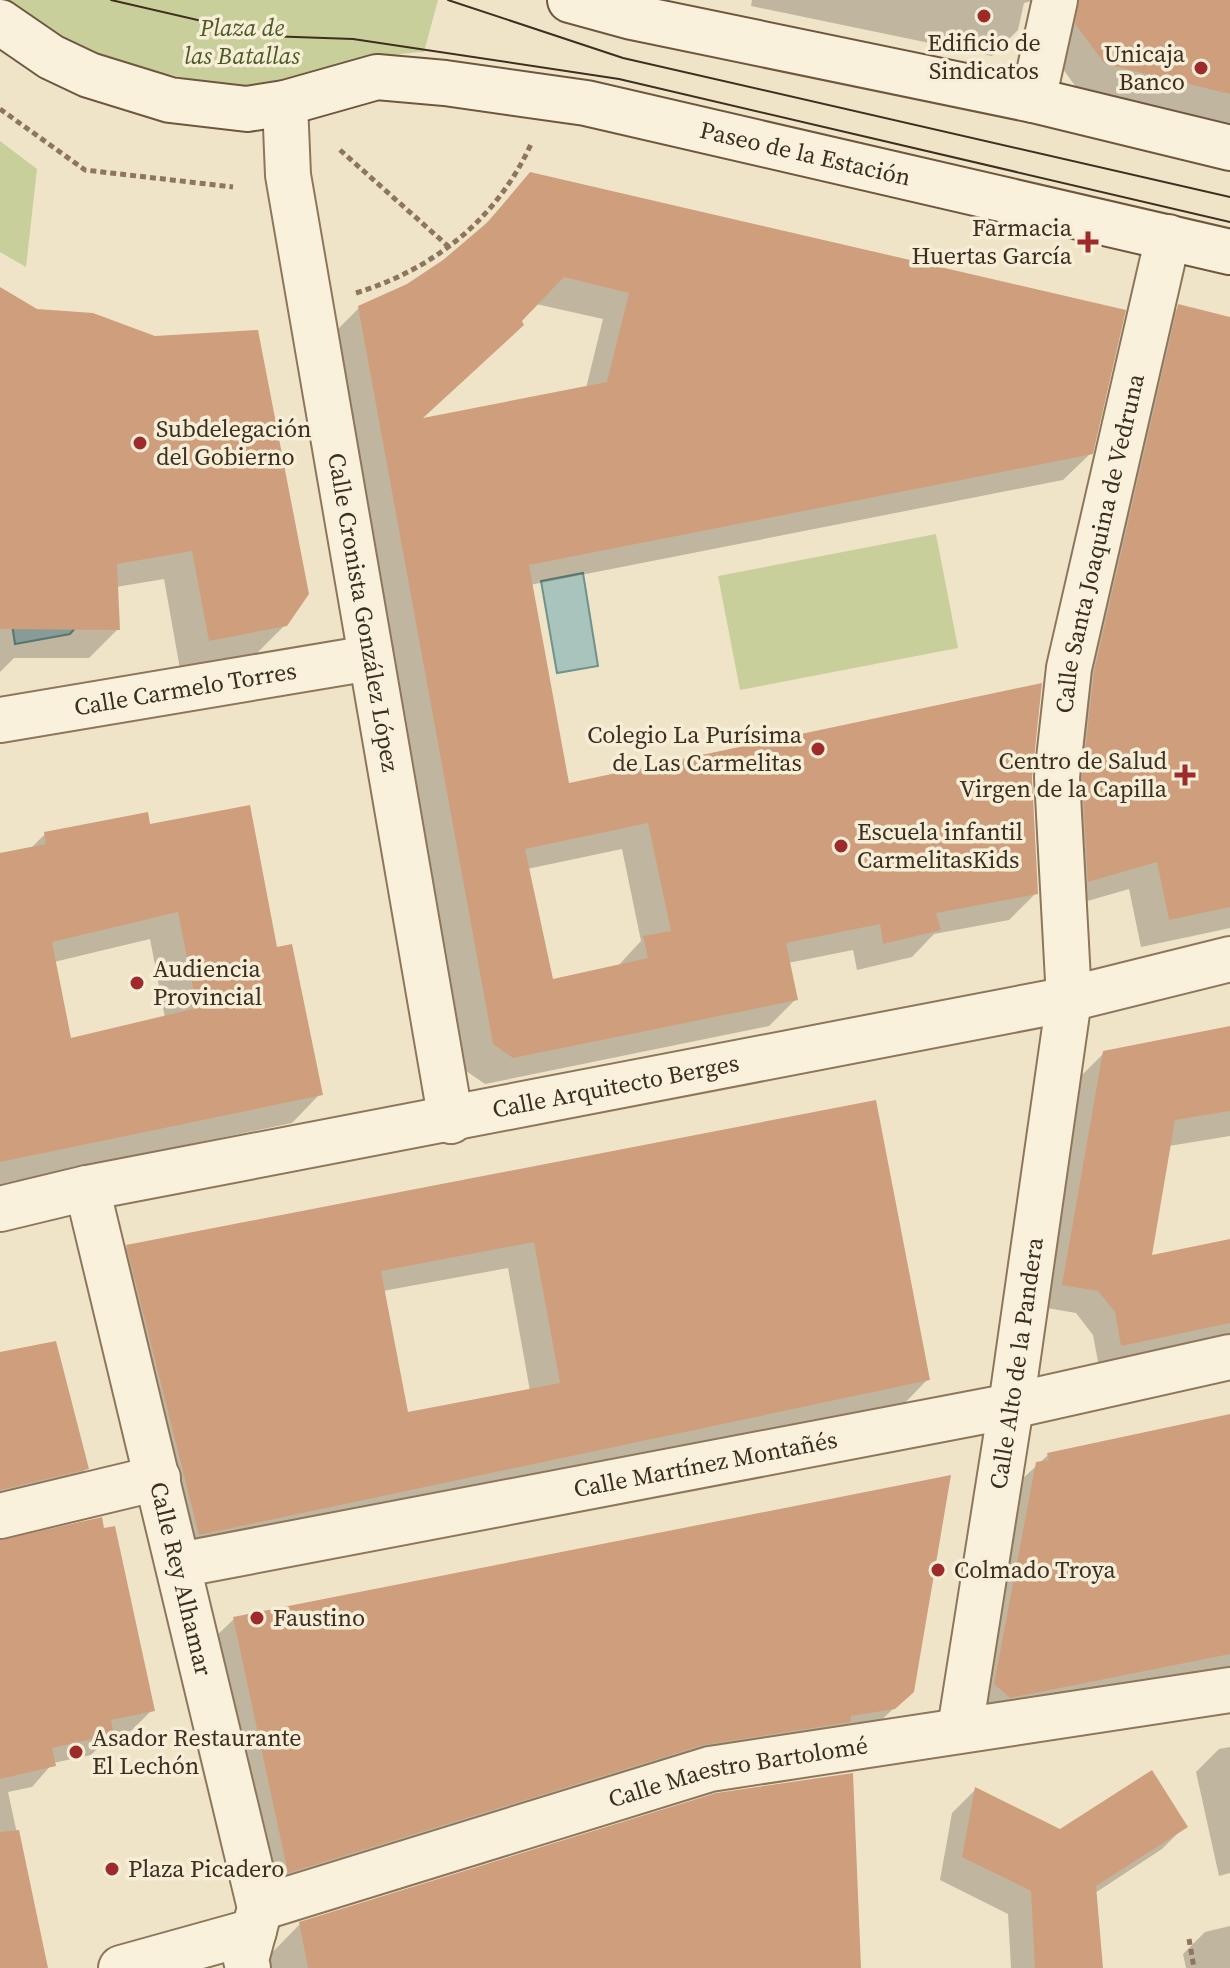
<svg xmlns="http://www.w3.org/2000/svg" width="1230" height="1968" viewBox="0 0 1230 1968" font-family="'Source Serif 4',serif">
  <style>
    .green { fill: #c9cf9b }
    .water { fill: #a9c4bc; stroke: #6f938a; stroke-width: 2 }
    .shadow { fill: #0003; fill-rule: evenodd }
    .building { fill: #cf9f7d; fill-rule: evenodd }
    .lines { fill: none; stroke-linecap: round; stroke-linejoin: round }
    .pedestrian-casing { stroke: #8d765c; stroke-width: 48 }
    .minor-casing { stroke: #8d765c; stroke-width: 48 }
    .secondary-casing { stroke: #6f573f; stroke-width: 48 }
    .path { stroke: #8d765c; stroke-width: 5; stroke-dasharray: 6 4; stroke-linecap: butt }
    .pedestrian { stroke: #faf1dc; stroke-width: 44 }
    .minor { stroke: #faf1dc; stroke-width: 44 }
    .secondary { stroke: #faf1dc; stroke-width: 44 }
    .tram { stroke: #3d2e20; stroke-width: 2 }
    .poi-dot { fill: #9e2a2b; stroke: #f7eed8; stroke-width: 3 }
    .labels { text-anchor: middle; stroke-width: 7; stroke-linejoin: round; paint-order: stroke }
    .park-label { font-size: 24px; font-style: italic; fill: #4d5a26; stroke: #f7eed8 }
    .poi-label { font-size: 24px; fill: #3d2e20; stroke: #f7eed8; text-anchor: start }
    .street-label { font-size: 24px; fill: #3d2e20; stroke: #f7eed8 }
  </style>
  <rect width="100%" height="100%" fill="#f0e4c8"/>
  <!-- green -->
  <g class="green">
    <path d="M10,0H438L424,52C373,54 329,74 280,83C221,93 125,67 71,41C48,31 29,16 10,0Z"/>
    <path d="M0,141L37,169L26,267L0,252Z"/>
    <path d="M936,534L958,648L740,690L718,576Z"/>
  </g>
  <!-- water -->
  <g class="water">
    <path d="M583,573L598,666L557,673L541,581Z"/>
    <path d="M10,611L81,621L70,634L15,644Z"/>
  </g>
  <!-- shadow -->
  <g class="shadow">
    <path d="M752,0H1230V125L1078,90L1050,51L1032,1L1024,3L1018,30L992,56L751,6Z"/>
    <path d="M530,174L1091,453L1063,480L530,585L567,785L1030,778L1036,893L1009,920L934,934L912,957L857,970L853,950L788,963L796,999L769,1026L485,1084L466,1071L332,335L359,308L408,286L445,262L474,237ZM536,304L603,319L586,388L420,420L522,325L520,320ZM622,849L641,941L617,967L552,981L527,869Z"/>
    <path d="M0,289L285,625L256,654L180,669L164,579L116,587L118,629L89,658H14L0,672Z"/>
    <path d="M1179,307L1230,319V928L1141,947L1129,889L1060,909L1066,702L1150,335Z"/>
    <path d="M149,827L276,950L320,1094L292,1123L0,1184V855L30,849L45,834ZM150,939L165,1018L69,1041L54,962Z"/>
    <path d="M1230,1028V1136L1169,1146L1149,1258L1230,1241V1340L1099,1367L1093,1335L1076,1313L1041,1307L1082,1075L1104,1053Z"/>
    <path d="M875,1103L928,1379L902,1406L173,1560L101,1273L127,1247ZM508,1268L530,1391L407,1414L383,1291Z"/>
    <path d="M0,1354L87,1468L65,1490L0,1505Z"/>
    <path d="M1230,1416V1667L992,1715L978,1702L1019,1482L1048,1455Z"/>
    <path d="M0,1542L152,1710L131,1731L110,1736L91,1755L53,1763L32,1787L8,1792L46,1968H0Z"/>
    <path d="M234,1619L912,1691L873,1728L269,1892L214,1638Z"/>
    <path d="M1230,1747V1873L1219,1876L1196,1772L1219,1749Z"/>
    <path d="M975,1790L1060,1832L1185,1826L1162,1849L1095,1893L1101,1968H1011L1008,1914L940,1880L952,1813Z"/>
    <path d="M300,1924L859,1968H257Z"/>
    <path d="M1230,1926V1968H1186L1183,1954L1205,1932Z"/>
  </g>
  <!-- building -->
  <g class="building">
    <path d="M1079,0H1230V94L1105,64L1075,24Z"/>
    <path d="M530,172L1126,310L1093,454L529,565L569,783L1042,683L1032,778L1038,894L936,913L941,930L883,944L880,924L786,943L798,1000L513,1058L493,1044L358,306L407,284L443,260L489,221ZM564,277L629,293L607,382L423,418L524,325L522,321ZM648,823L671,931L643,936L648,958L553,979L525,849Z"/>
    <path d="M0,287L37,309L93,313L155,336L258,330L309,594L287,626L209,641L192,551L117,564L120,630L0,629Z"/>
    <path d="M1178,304L1230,317V907L1169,920L1157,862L1088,882L1082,778L1094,672Z"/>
    <path d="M250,805L277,947L292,944L323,1095L0,1162V853L46,844L44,832L148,812L150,824ZM178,912L197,1008L71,1038L52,942Z"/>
    <path d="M1230,1026V1111L1175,1120L1152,1255L1230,1239V1323L1121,1346L1115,1312L1098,1291L1062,1285L1103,1051Z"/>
    <path d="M876,1100L930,1380L199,1535L126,1245ZM534,1242L560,1383L408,1412L381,1271Z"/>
    <path d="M56,1341L89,1469L0,1490V1352Z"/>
    <path d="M1230,1414V1654L1010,1698L994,1684L1036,1462L1049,1460L1047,1453Z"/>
    <path d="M951,1475L914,1692L895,1709L851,1716V1722L703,1745L288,1873L233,1617Z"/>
    <path d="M102,1517L104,1528L115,1526L155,1711L111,1720L114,1734L52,1748L56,1766L0,1779V1540Z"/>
    <path d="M1152,1770L1188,1827L1096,1886L1103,1968H1035L1031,1891L962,1857L975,1787L1060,1829Z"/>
    <path d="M853,1773L861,1968H308L299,1922L716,1793Z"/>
    <path d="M19,1830L48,1968H0V1832Z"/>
  </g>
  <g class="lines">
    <!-- pedestrian casing -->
    <g class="pedestrian-casing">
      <g id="pedestrian">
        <path id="s1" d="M1069,999L1057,777L1069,668L1168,237"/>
      </g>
    </g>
    <!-- minor casing -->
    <g class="minor-casing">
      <g id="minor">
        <path d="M1033,100L1055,0"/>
        <path id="s2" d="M285,103L288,175L451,1121"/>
        <path id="s3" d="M0,720L370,658"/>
        <path id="s4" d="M87,1188L260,1908L246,1960L248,1968"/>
        <path id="s5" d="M0,1209L87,1188L1069,999L1230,959"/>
        <path d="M0,1516L158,1478"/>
        <path id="s6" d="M179,1565L1011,1406L1230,1357"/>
        <path id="s7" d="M960,1729L1011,1406L1069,999"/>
        <path id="s8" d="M260,1908L710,1769L1230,1690"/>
        <path d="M121,1968L254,1931"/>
      </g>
    </g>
    <!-- secondary casing -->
    <g class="secondary-casing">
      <g id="secondary">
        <path d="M570,0L632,17L1033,100L1230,148"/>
        <path id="s9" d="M0,22L51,57L89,75L170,100L247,109L285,103L377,77L445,83L586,103L1230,252"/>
      </g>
    </g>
    <!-- path -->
    <g class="path">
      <path d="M0,109L85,170L233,187"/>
      <path d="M340,150L449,247"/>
      <path d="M356,293C434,269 497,219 531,144"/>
      <path d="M1189,1939L1194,1968"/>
    </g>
    <!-- pedestrian -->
    <use href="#pedestrian" class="pedestrian"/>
    <!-- minor -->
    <use href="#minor" class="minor"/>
    <!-- secondary -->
    <use href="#secondary" class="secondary"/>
    <!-- tram -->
    <g class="tram">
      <path d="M111,0L267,36L353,39L619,79L1230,222"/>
      <path d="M448,0L623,58L1230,197"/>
    </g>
  </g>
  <!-- markers -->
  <g class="poi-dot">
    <circle cx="984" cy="16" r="8"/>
    <circle cx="1201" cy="68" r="8"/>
    <path d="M1084 230h8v8h8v8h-8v8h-8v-8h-8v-8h8z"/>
    <circle cx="140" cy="443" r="8"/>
    <circle cx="818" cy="749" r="8"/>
    <path d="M1181 763h8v8h8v8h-8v8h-8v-8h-8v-8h8z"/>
    <circle cx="841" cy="846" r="8"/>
    <circle cx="137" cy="983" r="8"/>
    <circle cx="938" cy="1570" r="8"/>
    <circle cx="257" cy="1618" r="8"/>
    <circle cx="76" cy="1752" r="8"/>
    <circle cx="112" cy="1869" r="8"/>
  </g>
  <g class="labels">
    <!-- park labels -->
    <g class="park-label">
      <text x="242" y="36">Plaza de<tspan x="242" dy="28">las Batallas</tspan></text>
    </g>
    <!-- poi labels -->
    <g class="poi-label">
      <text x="984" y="51" text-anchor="middle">Edificio de<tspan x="984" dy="28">Sindicatos</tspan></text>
      <text x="1185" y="62" text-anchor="end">Unicaja<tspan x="1185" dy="28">Banco</tspan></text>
      <text x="1072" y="236" text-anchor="end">Farmacia<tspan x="1072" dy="28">Huertas García</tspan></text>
      <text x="156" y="437">Subdelegación<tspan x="156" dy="28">del Gobierno</tspan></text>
      <text x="802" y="743" text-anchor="end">Colegio La Purísima<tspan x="802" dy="28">de Las Carmelitas</tspan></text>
      <text x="1167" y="769" text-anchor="end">Centro de Salud<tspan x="1167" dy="28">Virgen de la Capilla</tspan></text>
      <text x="857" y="840">Escuela infantil<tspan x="857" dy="28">CarmelitasKids</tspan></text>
      <text x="153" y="977">Audiencia<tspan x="153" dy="28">Provincial</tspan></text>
      <text x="954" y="1578">Colmado Troya</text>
      <text x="273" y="1626">Faustino</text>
      <text x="92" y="1746">Asador Restaurante<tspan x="92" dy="28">El Lechón</tspan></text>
      <text x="128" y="1877">Plaza Picadero</text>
    </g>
    <!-- street labels -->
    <g class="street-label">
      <text dy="8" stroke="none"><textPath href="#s9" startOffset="836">Paseo de la Estación</textPath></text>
      <text dy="8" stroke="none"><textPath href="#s1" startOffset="460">Calle Santa Joaquina de Vedruna</textPath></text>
      <text dy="8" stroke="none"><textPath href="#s2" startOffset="516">Calle Cronista González López</textPath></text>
      <text dy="8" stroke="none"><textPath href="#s3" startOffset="188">Calle Carmelo Torres</textPath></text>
      <text dy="8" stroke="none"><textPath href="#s5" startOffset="628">Calle Arquitecto Berges</textPath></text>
      <text dy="8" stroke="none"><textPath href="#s7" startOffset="370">Calle Alto de la Pandera</textPath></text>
      <text dy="8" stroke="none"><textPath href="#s6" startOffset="536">Calle Martínez Montañés</textPath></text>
      <text dy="8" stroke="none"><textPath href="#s4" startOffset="402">Calle Rey Alhamar</textPath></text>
      <text dy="8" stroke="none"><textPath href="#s8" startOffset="498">Calle Maestro Bartolomé</textPath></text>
    </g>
  </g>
</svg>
